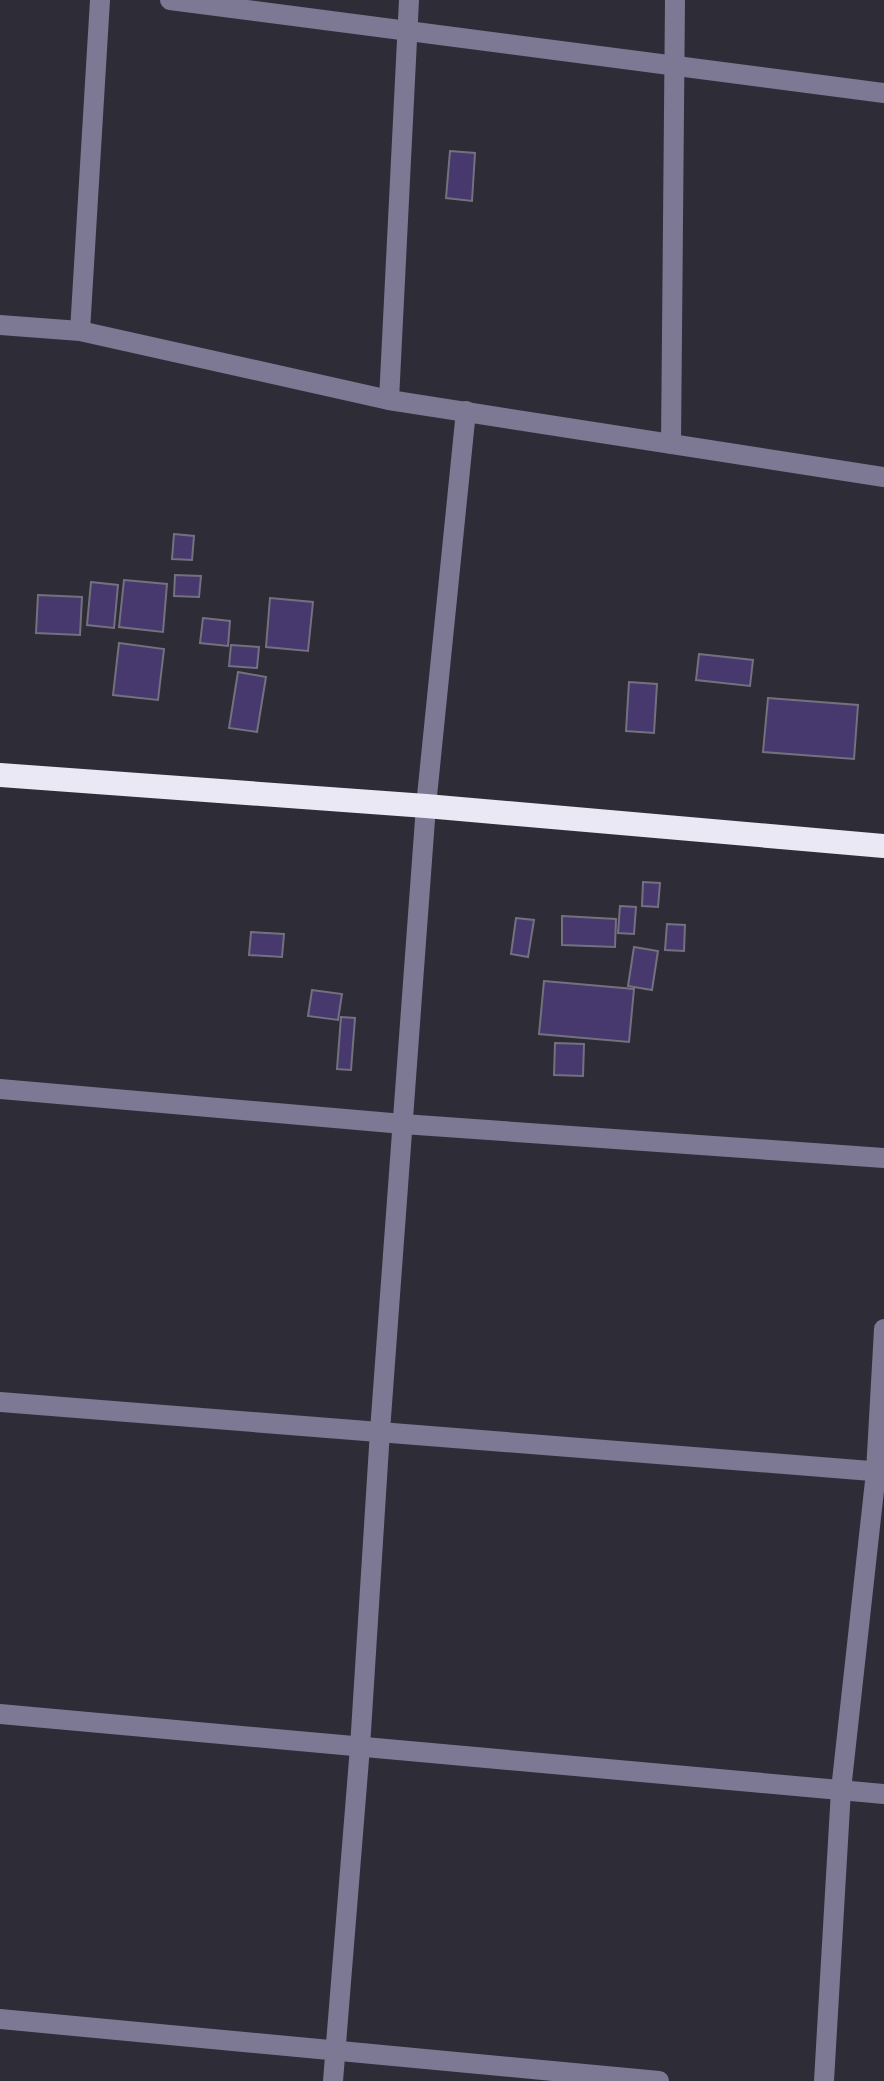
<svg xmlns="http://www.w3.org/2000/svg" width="884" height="2081" viewBox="0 0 884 2081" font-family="Figtree,sans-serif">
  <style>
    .building { fill: #47386e; stroke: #74717e; stroke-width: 2 }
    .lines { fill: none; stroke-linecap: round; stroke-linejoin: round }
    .minor { stroke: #7d7893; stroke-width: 20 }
    .highway { stroke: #eae8f5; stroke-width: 24 }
  </style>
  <rect width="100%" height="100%" fill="#2e2c37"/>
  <!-- building -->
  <g class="building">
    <path d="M450,151L475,153L472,201L446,198Z"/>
    <path d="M174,534L194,536L192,560L172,559Z"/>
    <path d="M175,575L201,576L199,597L174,596Z"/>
    <path d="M124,580L167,584L163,632L119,627Z"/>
    <path d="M91,582L118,585L114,628L87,625Z"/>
    <path d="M38,595L82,597L80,635L36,633Z"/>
    <path d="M270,598L313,602L308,651L266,647Z"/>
    <path d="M203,618L230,621L228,646L200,643Z"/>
    <path d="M119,643L164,649L158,700L113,695Z"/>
    <path d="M231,645L259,647L257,668L229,666Z"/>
    <path d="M699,654L753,660L750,686L696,680Z"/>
    <path d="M238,672L266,677L257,732L229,728Z"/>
    <path d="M629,682L657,684L654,733L626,731Z"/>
    <path d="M768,698L858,705L854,759L763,752Z"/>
    <path d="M643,882L660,883L658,907L642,906Z"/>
    <path d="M620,906L636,907L634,934L618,933Z"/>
    <path d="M562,916L616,919L615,947L562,945Z"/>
    <path d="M516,918L534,920L528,957L511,954Z"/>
    <path d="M667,924L685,925L684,951L665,950Z"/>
    <path d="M251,932L284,934L282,957L249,955Z"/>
    <path d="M634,947L658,951L652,990L628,986Z"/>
    <path d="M544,981L634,989L629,1042L539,1034Z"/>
    <path d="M312,990L342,994L338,1020L308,1016Z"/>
    <path d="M341,1017L355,1018L351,1070L337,1069Z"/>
    <path d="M555,1043L584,1044L583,1076L554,1075Z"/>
  </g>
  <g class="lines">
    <!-- minor -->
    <g class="minor">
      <path d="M170,0L884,93"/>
      <path d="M0,325L80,331L389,400L884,477"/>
      <path d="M80,331L100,0"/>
      <path d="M389,400L409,0"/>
      <path d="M671,444L675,0"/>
      <path d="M0,1089L403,1124L884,1158"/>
      <path d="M0,1402L884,1472"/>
      <path d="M0,1714L884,1794"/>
      <path d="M0,2019L659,2081"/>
      <path d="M333,2081L360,1747L380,1431L426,806L466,411"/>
      <path d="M824,2081L841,1790L876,1472L884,1329"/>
    </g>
    <!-- highway -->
    <path class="highway" d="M0,775L426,806L884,846"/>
  </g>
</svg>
